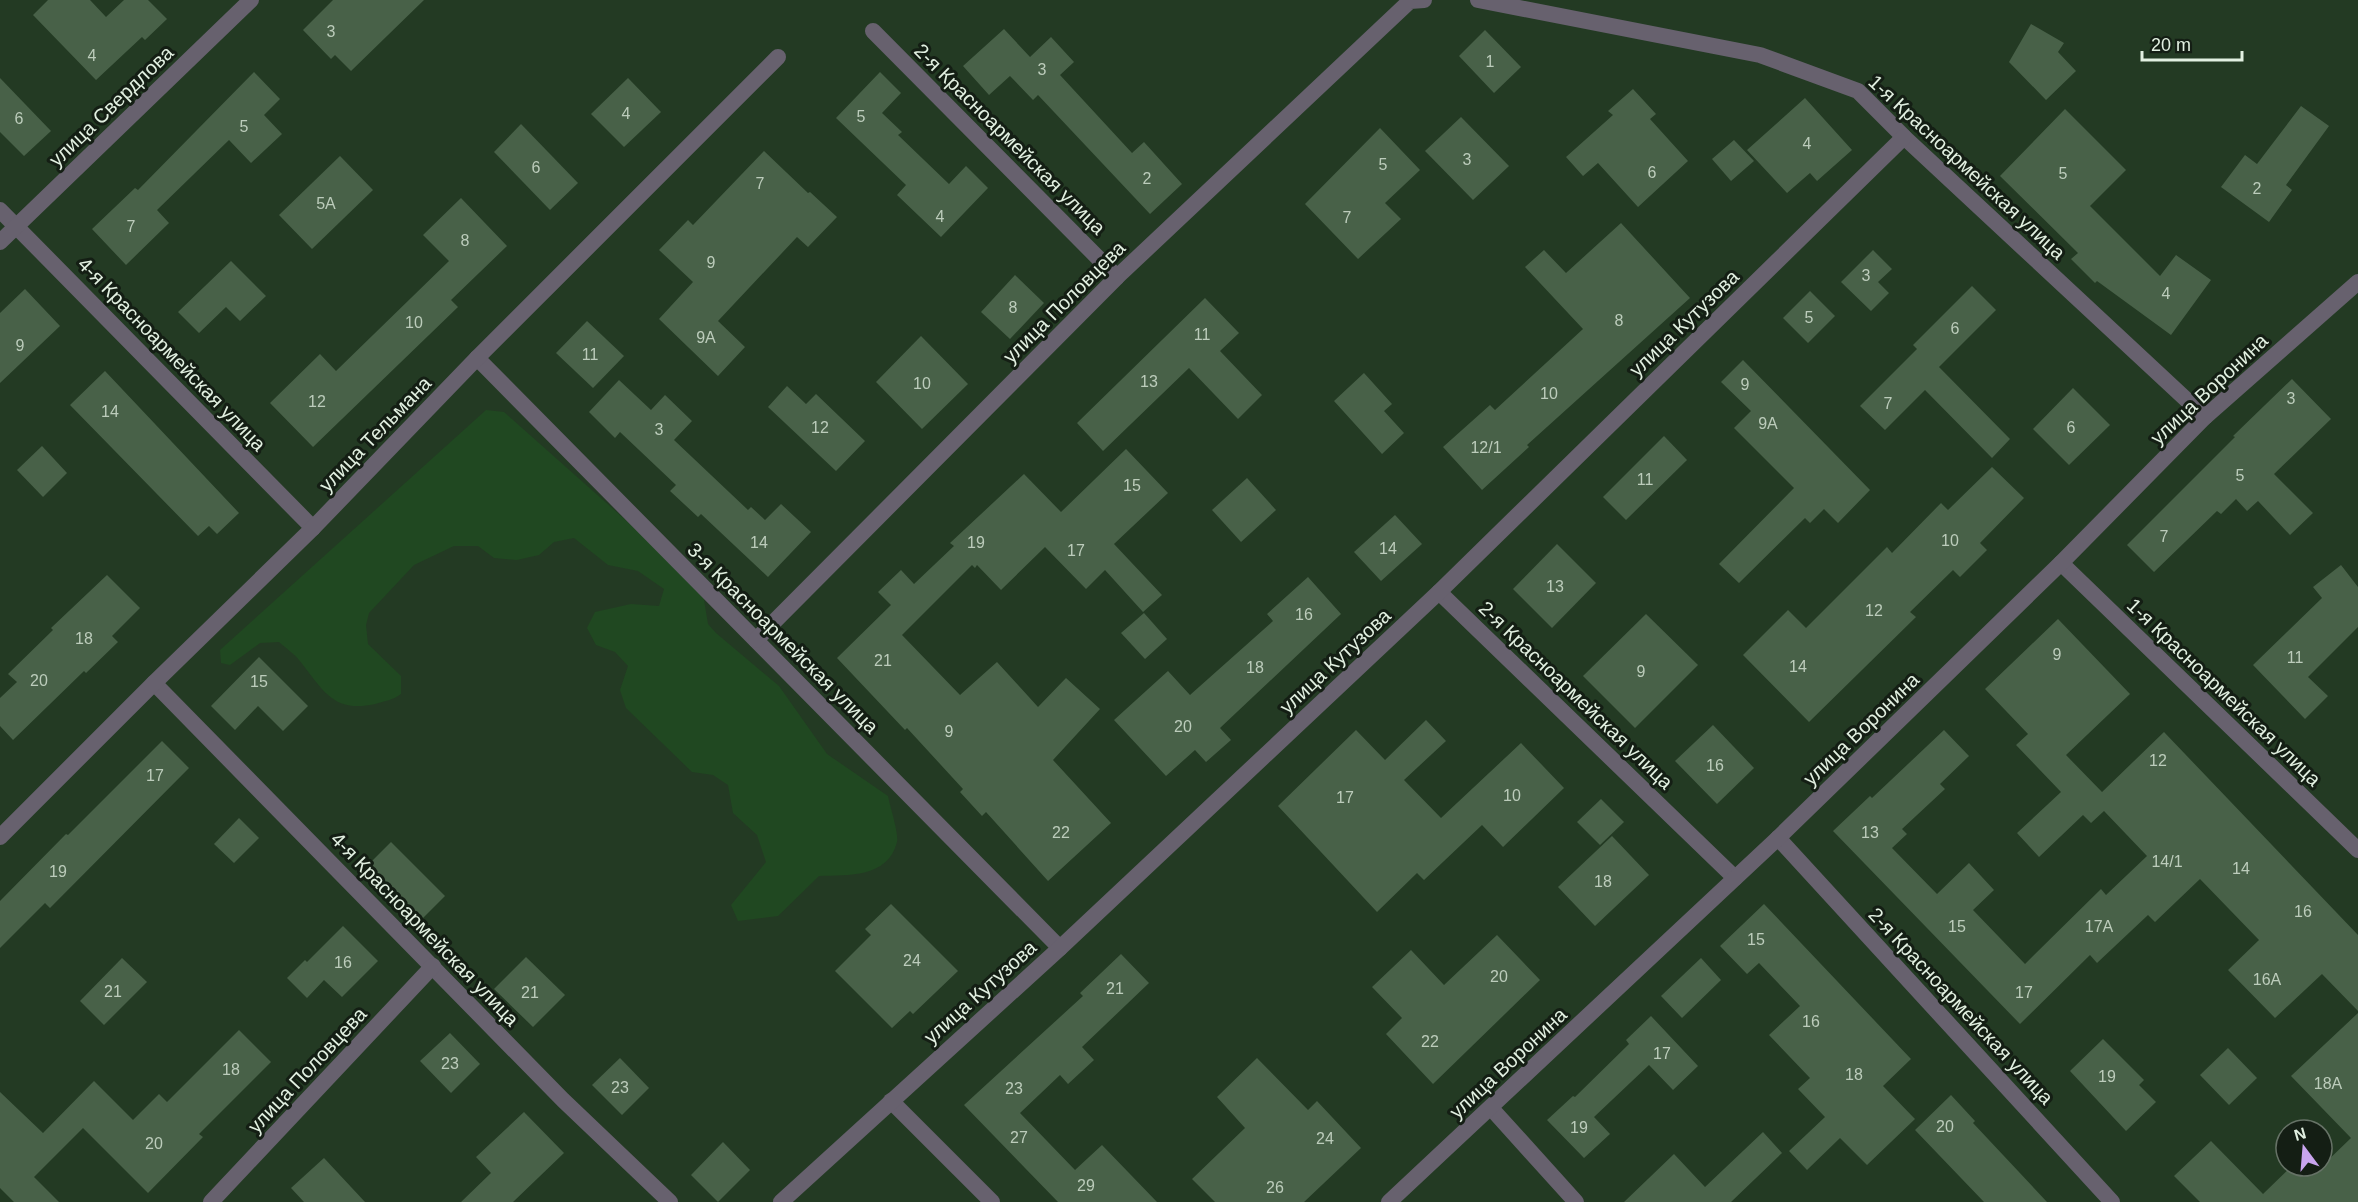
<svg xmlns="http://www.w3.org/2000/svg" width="2358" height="1202" viewBox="0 0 2358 1202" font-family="Helvetica,sans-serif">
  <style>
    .green { fill: #204821 }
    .building { fill: #486148 }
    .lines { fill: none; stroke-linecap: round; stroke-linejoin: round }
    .minor { stroke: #67616e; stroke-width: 16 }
    .labels { text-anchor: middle; stroke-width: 6; stroke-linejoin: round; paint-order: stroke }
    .number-label { font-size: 16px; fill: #bcccbb }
    .street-label { font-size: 20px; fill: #e2f0e1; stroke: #141e14 }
  </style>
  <rect width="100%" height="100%" fill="#233a23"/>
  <!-- green -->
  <path class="green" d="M486,410L504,412L702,588L708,624L716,633L779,686L827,754L888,796C890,807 899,833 897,842C888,878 848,875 819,876L778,916L738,921L731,905L766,862L757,835L733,813L728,785L713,775L692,772L626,708L620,690L628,666L615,652L596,645L587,628L595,612L631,604L659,606L664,589L638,571L608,565L574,538L554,542L539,555L517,560L494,558L478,546H454L414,565L369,613L366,625L368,644L401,676V694C393,700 385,701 375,704C335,713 324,692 303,665C297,656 287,649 279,642L260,643L230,665L221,663L220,650Z"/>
  <!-- building -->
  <g class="building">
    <path d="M48,0H90L106,17L124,0H148L167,19L145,40L142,37L96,80L33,15Z"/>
    <path d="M333,0H424L351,71L335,55L331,59L303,30Z"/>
    <path d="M2031,24L2064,43L2058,52L2076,71L2046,100L2009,62Z"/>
    <path d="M1004,29L1030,57L1051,37L1074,62L1060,75L1132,153L1144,142L1182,184L1150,214L1038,95L1033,100L1010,76L989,95L963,66Z"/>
    <path d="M1485,30L1521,67L1494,93L1459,56Z"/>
    <path d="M254,72L280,99L264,115L282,134L251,163L229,140L157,210L169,223L126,265L92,229L135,188L138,190Z"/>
    <path d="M880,72L901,93L882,113L902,132L898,135L949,184L966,166L988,188L941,237L897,195L906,185L836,118Z"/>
    <path d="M0,78L51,131L24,156L0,132Z"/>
    <path d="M628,78L661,112L624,147L591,114Z"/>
    <path d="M1633,89L1656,114L1650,119L1688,161L1638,207L1598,163L1583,176L1566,157L1613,115L1608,111Z"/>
    <path d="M1805,98L1852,150L1817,181L1810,173L1787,193L1747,150Z"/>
    <path d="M2301,106L2329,126L2286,185L2292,190L2269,222L2221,187L2245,155L2257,164Z"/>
    <path d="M2065,109L2126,170L2090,206L2160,276L2176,255L2211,280L2171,335L2097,281L2095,283L2071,259L2078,253L2000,176Z"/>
    <path d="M1461,117L1509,166L1473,200L1425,151Z"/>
    <path d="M521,124L578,183L550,210L494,152Z"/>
    <path d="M1380,128L1420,170L1385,203L1401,219L1358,259L1305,204Z"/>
    <path d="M1734,140L1754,161L1731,181L1712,159Z"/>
    <path d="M764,151L808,193L810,192L837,217L808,247L797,237L718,321L745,347L718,376L659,319L693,282L659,250L688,220L693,225Z"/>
    <path d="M340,156L373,190L312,249L279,215Z"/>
    <path d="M461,198L507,246L451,300L458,307L313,447L270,403L320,354L336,371L449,261L423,235Z"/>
    <path d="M1621,223L1690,298L1527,445L1529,447L1482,490L1443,447L1490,405L1495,410L1583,329L1525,267L1544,250L1566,273Z"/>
    <path d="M1873,250L1892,269L1878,282L1889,293L1871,311L1841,282Z"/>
    <path d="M231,261L266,296L240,321L226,307L199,333L178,312Z"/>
    <path d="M1015,275L1044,303L1010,339L981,312Z"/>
    <path d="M1972,286L1996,310L1939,367L2010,439L1992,458L1925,390L1885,430L1860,406L1917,349L1913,345Z"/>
    <path d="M25,289L60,326L0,383V313Z"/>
    <path d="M1810,291L1835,316L1808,343L1783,318Z"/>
    <path d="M1205,298L1239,333L1220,351L1262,395L1238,419L1189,368L1103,451L1077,423Z"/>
    <path d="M587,321L624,356L593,388L556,353Z"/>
    <path d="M921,336L968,384L922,429L876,382Z"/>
    <path d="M1743,360L1870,490L1838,523L1824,509L1810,523L1805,518L1739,583L1719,564L1794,488L1734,428L1751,411L1721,382Z"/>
    <path d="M105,371L239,513L217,534L209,526L198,536L70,405Z"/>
    <path d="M1364,373L1392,404L1384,411L1404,433L1382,454L1334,401Z"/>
    <path d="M2292,379L2331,419L2274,474L2313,513L2290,535L2258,501L2247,511L2236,499L2221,514L2217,511L2154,572L2127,545L2235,437L2233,436Z"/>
    <path d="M619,380L651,410L665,395L692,421L674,440L748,510L751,507L765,520L781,504L811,532L768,577L701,514L698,517L670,491L676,485L620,432L615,438L589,412Z"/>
    <path d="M787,386L806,404L816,394L865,441L836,471L768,407Z"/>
    <path d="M2073,388L2110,425L2069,465L2033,429Z"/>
    <path d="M1664,436L1687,460L1626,520L1603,497Z"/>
    <path d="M42,446L67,473L43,497L17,470Z"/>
    <path d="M1126,449L1168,493L1114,544L1162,595L1143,612L1105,570L1086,589L1045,547L1001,590L977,565L975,568L972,565L902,635L960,695L997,662L1038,707L1066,678L1100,709L1053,760L1111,823L1048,881L986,812L982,816L960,792L963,789L907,728L905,730L837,658L891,605L878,592L901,570L914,584L954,546L950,543L1024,474L1061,512Z"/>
    <path d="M1992,467L2024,498L1980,543L1987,550L1960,577L1953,570L1910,612L1916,617L1809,722L1743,655L1788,610L1806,628L1887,547L1892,553L1941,503L1948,510Z"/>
    <path d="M1247,478L1276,510L1241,542L1212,510Z"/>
    <path d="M1395,515L1422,544L1381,581L1354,552Z"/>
    <path d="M1557,544L1596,583L1552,628L1513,589Z"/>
    <path d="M2341,565L2358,587V627L2308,677L2328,696L2305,719L2253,665L2322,598L2313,587Z"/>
    <path d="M107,575L140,608L112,636L118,642L86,673L84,671L13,740L0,726V698L17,682L8,674L53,630L51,628Z"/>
    <path d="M1308,577L1341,614L1220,728L1231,740L1206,762L1195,750L1166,776L1114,720L1168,671L1190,695L1273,621L1267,614Z"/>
    <path d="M1144,613L1167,639L1145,659L1121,633Z"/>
    <path d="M1646,614L1698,665L1635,728L1583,676Z"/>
    <path d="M2058,619L2130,694L2066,755L2102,792L2164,732L2358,935V1011L2322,974L2275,1018L2228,970L2259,940L2200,879L2155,922L2148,915L2097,963L2090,955L2020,1024L1833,831L1870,796L1872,798L1944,730L1969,756L1940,784L1945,789L1902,829L1907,834L1892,848L1937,894L1969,863L1994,890L1973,910L2025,964L2101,889L2106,895L2147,856L2104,811L2091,823L2083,815L2039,857L2017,833L2061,792L2016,745L2028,734L1985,689Z"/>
    <path d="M259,657L308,706L283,731L258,706L235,730L211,706Z"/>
    <path d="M1426,720L1446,741L1404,780L1441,818L1521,743L1564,788L1503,847L1482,825L1424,880L1417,873L1377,912L1278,806L1356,730L1385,760Z"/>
    <path d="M1713,725L1754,768L1717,804L1675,761Z"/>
    <path d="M162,741L189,768L50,908L45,903L0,948V901L66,834L68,835Z"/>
    <path d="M1601,799L1624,822L1600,845L1577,822Z"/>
    <path d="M239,818L259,838L234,863L214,844Z"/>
    <path d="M1612,836L1649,875L1595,926L1558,887Z"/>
    <path d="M391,842L445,896L421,920L367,866Z"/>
    <path d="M891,904L958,971L913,1014L910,1011L892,1028L835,971L871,935L865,929Z"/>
    <path d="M1764,904L1911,1059L1883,1086L1915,1119L1867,1165L1840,1138L1807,1170L1789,1151L1825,1117L1798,1089L1810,1078L1769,1035L1800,1006L1759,963L1747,974L1720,946Z"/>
    <path d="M343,926L378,961L342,997L324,980L307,998L287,978L305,960L307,962Z"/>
    <path d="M1497,935L1540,980L1433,1084L1386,1034L1402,1018L1372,987L1411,950L1444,985Z"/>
    <path d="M1121,954L1149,983L1082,1047L1094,1060L1068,1084L1060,1075L1020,1113L1075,1170L1102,1145L1157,1202H1058L964,1105L1083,996L1080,993Z"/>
    <path d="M526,957L565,995L533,1027L494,989Z"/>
    <path d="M122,958L147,982L104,1025L80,1001Z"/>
    <path d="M1701,958L1721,980L1682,1018L1661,996Z"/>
    <path d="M2358,1013V1202H2200L2174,1176L2211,1141L2263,1194L2292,1166H2322L2351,1138L2291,1076Z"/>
    <path d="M1651,1016L1698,1066L1673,1090L1649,1065L1594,1117L1610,1134L1584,1158L1547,1120L1573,1096L1575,1097L1629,1044L1626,1040Z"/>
    <path d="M239,1030L271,1062L199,1134L203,1137L148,1193L83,1128L34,1177L59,1202H14L0,1188V1092L43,1133L94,1081L133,1120L159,1094L167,1102Z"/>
    <path d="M450,1033L480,1064L451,1093L420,1061Z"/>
    <path d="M2103,1039L2144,1080L2139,1085L2156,1102L2126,1131L2070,1071Z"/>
    <path d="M2228,1048L2257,1078L2229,1105L2200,1075Z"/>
    <path d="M620,1058L649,1088L622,1115L592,1085Z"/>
    <path d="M1257,1058L1308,1110L1317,1101L1361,1148L1304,1202H1215L1192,1179L1245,1128L1217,1097Z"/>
    <path d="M1951,1095L1975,1121L1973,1123L2047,1202H1984L1915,1130Z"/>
    <path d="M524,1112L564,1153L513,1202H461L491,1173L476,1157Z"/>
    <path d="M1763,1132L1782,1153L1731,1202H1624L1674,1154L1705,1187Z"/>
    <path d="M723,1142L750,1170L718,1202L691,1175Z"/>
    <path d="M324,1158L365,1202H304L291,1188Z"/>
  </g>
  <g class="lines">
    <!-- minor -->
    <g class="minor">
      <path d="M1478,0L1760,55L1858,91L1904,137L2205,417"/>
      <path d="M873,31L1117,277"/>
      <path d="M0,210L313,528"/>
      <path d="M0,242L251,0"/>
      <path d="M477,358L1060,948"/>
      <path d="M2061,563L2358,850"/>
      <path d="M1439,592L1735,878"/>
      <path d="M756,640L1117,277L1410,1L1424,0"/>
      <path d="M154,683L563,1100L670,1202"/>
      <path d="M0,837L154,683L313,528L477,358L778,57"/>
      <path d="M1778,838L2112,1202"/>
      <path d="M891,1101L992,1202"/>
      <path d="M1491,1108L1576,1202"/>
      <path d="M211,1202L433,966"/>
      <path d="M781,1202L1060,948L1439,592L1904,137"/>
      <path d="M1389,1202L1778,838L2061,563L2205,417L2358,282"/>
    </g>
  </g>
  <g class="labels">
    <!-- number labels -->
    <g class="number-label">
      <text x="331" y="37">3</text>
      <text x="92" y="61">4</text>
      <text x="1490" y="67">1</text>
      <text x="1042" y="75">3</text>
      <text x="626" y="119">4</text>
      <text x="861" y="122">5</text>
      <text x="19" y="124">6</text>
      <text x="244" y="132">5</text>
      <text x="1807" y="149">4</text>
      <text x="1467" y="165">3</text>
      <text x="1383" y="170">5</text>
      <text x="536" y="173">6</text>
      <text x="1652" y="178">6</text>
      <text x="2063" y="179">5</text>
      <text x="1147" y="184">2</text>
      <text x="760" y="189">7</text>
      <text x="2257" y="194">2</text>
      <text x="326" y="209">5А</text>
      <text x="940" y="222">4</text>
      <text x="1347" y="223">7</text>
      <text x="131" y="232">7</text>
      <text x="465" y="246">8</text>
      <text x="711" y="268">9</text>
      <text x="1866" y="281">3</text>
      <text x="2166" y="299">4</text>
      <text x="1013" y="313">8</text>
      <text x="1809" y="323">5</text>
      <text x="1619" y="326">8</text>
      <text x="414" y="328">10</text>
      <text x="1955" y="334">6</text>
      <text x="1202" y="340">11</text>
      <text x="706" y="343">9А</text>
      <text x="20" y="351">9</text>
      <text x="590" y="360">11</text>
      <text x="1149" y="387">13</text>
      <text x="922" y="389">10</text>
      <text x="1745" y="390">9</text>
      <text x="1549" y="399">10</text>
      <text x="2291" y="404">3</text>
      <text x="317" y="407">12</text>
      <text x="1888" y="409">7</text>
      <text x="110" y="417">14</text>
      <text x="1768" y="429">9А</text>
      <text x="820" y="433">12</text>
      <text x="2071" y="433">6</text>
      <text x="659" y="435">3</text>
      <text x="1486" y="453">12/1</text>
      <text x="2240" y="481">5</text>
      <text x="1645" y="485">11</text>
      <text x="1132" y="491">15</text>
      <text x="2164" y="542">7</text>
      <text x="1950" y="546">10</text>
      <text x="759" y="548">14</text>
      <text x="976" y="548">19</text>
      <text x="1388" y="554">14</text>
      <text x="1076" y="556">17</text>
      <text x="1555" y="592">13</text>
      <text x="1874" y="616">12</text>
      <text x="1304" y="620">16</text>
      <text x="84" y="644">18</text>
      <text x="2057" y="660">9</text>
      <text x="2295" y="663">11</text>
      <text x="883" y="666">21</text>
      <text x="1798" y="672">14</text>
      <text x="1255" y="673">18</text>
      <text x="1641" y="677">9</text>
      <text x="39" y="686">20</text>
      <text x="259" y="687">15</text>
      <text x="1183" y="732">20</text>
      <text x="949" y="737">9</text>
      <text x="2158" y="766">12</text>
      <text x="1715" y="771">16</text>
      <text x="155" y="781">17</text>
      <text x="1512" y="801">10</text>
      <text x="1345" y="803">17</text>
      <text x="1061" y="838">22</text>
      <text x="1870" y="838">13</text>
      <text x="2167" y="867">14/1</text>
      <text x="2241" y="874">14</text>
      <text x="58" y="877">19</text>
      <text x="1603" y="887">18</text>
      <text x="2303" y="917">16</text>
      <text x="1957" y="932">15</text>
      <text x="2099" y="932">17А</text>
      <text x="1756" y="945">15</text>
      <text x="912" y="966">24</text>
      <text x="343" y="968">16</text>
      <text x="1499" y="982">20</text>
      <text x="2267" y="985">16А</text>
      <text x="1115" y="994">21</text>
      <text x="113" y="997">21</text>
      <text x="530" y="998">21</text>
      <text x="2024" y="998">17</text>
      <text x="1811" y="1027">16</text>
      <text x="1430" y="1047">22</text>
      <text x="1662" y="1059">17</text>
      <text x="450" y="1069">23</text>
      <text x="231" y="1075">18</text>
      <text x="1854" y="1080">18</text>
      <text x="2107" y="1082">19</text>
      <text x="2328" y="1089">18А</text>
      <text x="620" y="1093">23</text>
      <text x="1014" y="1094">23</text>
      <text x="1945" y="1132">20</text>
      <text x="1579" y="1133">19</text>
      <text x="1019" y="1143">27</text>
      <text x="1325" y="1144">24</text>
      <text x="154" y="1149">20</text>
      <text x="1086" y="1191">29</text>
      <text x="1275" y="1193">26</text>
    </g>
    <!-- street labels -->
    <g class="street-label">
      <text transform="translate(111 106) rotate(-44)" y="7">улица Свердлова</text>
      <text transform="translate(1010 139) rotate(45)" y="7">2-я Красноармейская улица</text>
      <text transform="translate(1967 167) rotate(43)" y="7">1-я Красноармейская улица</text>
      <text transform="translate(1064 302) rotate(-45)" y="7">улица Половцева</text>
      <text transform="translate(1684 323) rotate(-44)" y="7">улица Кутузова</text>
      <text transform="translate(172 354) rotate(46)" y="7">4-я Красноармейская улица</text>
      <text transform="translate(2209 389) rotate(-43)" y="7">улица Воронина</text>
      <text transform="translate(375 434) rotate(-46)" y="7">улица Тельмана</text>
      <text transform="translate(783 638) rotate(45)" y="7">3-я Красноармейская улица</text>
      <text transform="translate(1335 661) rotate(-43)" y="7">улица Кутузова</text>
      <text transform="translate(2224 692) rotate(44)" y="7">1-я Красноармейская улица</text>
      <text transform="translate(1576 695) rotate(44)" y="7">2-я Красноармейская улица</text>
      <text transform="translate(1861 729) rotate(-44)" y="7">улица Воронина</text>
      <text transform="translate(425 929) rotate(46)" y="7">4-я Красноармейская улица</text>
      <text transform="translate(980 992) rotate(-42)" y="7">улица Кутузова</text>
      <text transform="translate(1961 1006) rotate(47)" y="7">2-я Красноармейская улица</text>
      <text transform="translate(1508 1063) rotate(-43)" y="7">улица Воронина</text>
      <text transform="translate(307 1070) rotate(-47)" y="7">улица Половцева</text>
    </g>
  </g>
  <!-- north arrow -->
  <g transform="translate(2304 1148) rotate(344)"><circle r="28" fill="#141e14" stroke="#667266" stroke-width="1.5"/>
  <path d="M0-4.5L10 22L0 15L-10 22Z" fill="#c9a5ee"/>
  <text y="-9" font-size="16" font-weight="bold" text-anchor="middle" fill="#e2f0e1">N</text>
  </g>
  <!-- scale -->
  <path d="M2142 51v9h100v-9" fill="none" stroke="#e2f0e1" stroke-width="3"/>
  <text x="2151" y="51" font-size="18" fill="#e2f0e1" stroke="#141e14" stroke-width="4.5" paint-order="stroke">20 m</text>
</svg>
